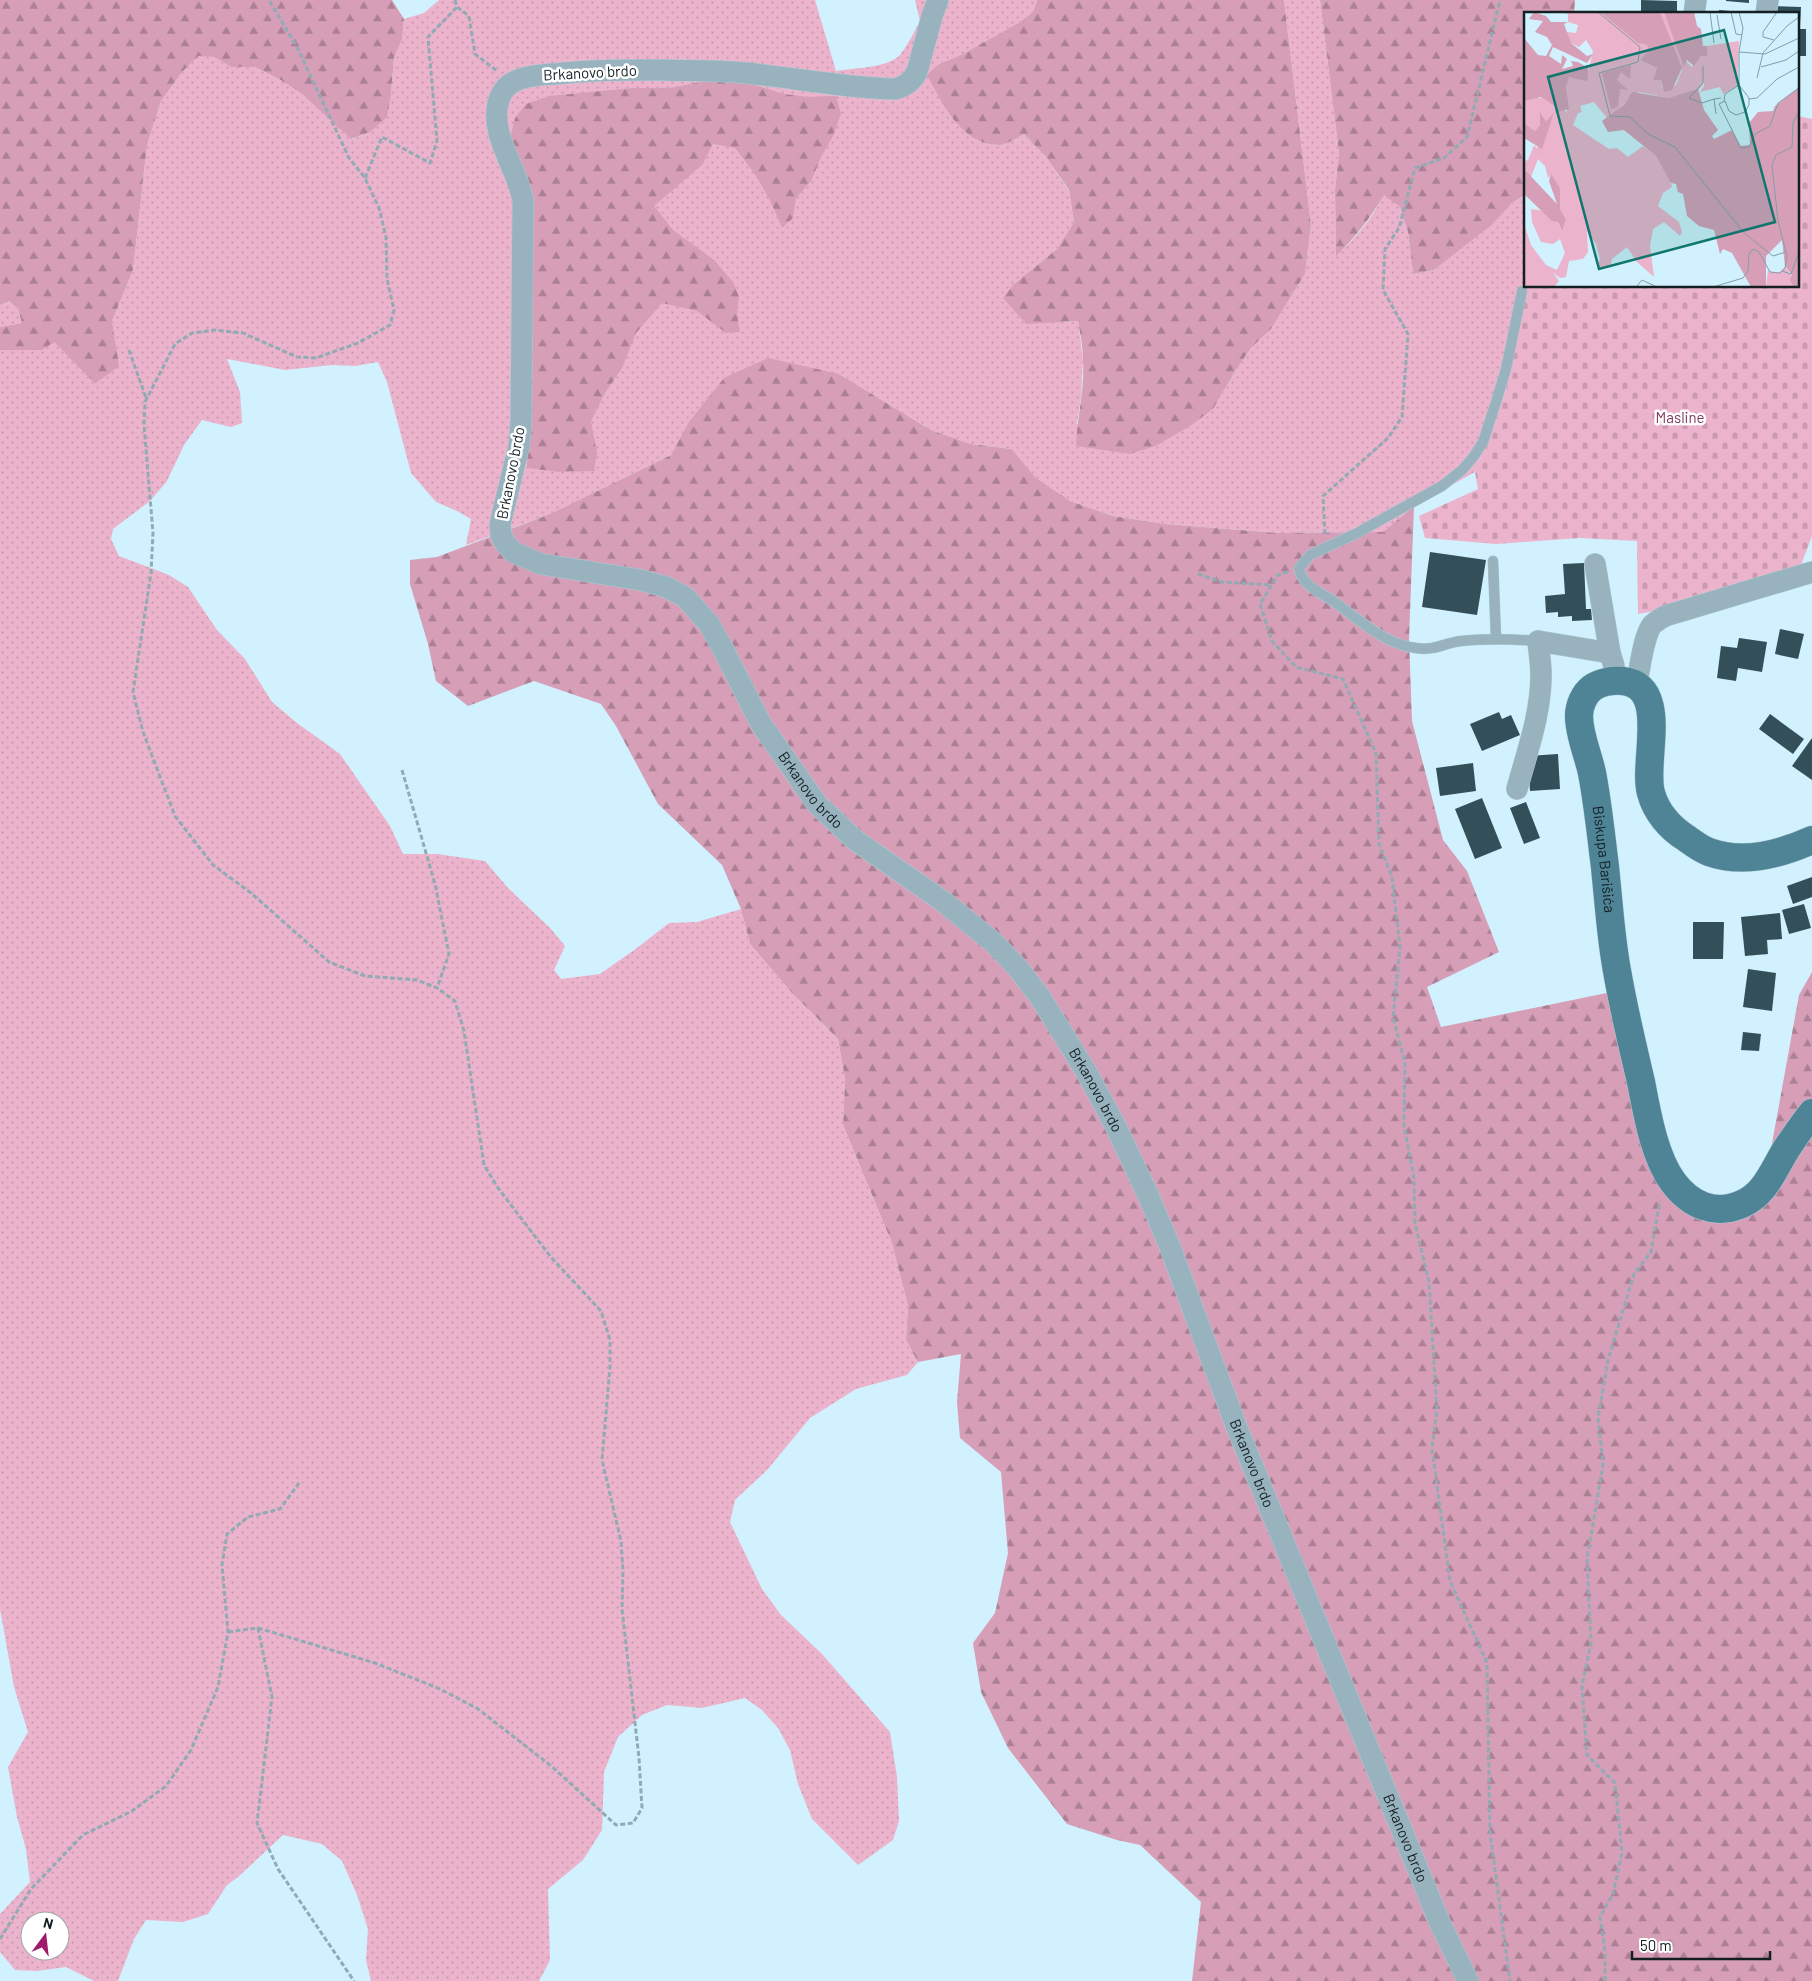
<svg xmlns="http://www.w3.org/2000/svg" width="1812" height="1981" viewBox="0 0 1812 1981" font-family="Barlow,sans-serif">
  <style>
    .grass { fill: url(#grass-dots); fill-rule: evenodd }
    .forest { fill: url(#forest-firs) }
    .cemetery { fill: url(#cemetery-stones) }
    .building { fill: #334f59 }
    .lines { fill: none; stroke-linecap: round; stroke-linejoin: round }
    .service-casing { stroke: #aecbd6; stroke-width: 11 }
    .minor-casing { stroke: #aecbd6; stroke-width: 22 }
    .primary-casing { stroke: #aecbd6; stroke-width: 29 }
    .path { stroke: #91abb4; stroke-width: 3; stroke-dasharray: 5 2.5; stroke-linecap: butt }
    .service { stroke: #98b3bd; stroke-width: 10 }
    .minor { stroke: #98b3bd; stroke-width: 21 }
    .primary { stroke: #4f8496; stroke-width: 28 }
    .labels { text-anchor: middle; stroke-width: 5; stroke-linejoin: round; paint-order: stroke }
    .street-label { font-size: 15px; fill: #131f23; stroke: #fff }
    .park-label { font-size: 15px; fill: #7d385b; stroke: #fff }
    .inset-road { fill: none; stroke: #849da6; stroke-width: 1 }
    .view { fill: #0f766e; fill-opacity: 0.15; stroke: #0f766e; stroke-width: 2.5 }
    .inset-edge { fill: none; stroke: #131f23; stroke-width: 2.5 }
  </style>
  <defs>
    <pattern id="grass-dots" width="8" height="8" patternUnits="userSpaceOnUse" patternTransform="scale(1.25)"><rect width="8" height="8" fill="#ecb3cc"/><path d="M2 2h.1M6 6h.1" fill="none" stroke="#ca9aaf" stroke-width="1.8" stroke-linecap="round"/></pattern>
    <pattern id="forest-firs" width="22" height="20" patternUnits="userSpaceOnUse" patternTransform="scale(1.25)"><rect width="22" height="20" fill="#d69eb7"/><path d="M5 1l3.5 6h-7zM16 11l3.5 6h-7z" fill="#ac8094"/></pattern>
    <pattern id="cemetery-stones" width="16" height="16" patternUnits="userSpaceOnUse" patternTransform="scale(1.25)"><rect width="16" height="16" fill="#ecb3cc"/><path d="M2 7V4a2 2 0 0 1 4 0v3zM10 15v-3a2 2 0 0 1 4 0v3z" fill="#ca9aaf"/></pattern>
  </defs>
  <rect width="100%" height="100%" fill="#d0f1fd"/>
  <!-- grass -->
  <g class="grass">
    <path d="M439,0H815L836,71C854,68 888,68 900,55C908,45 914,32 920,21L915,0H1037L1033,12L1018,23L963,54L939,64L928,75C943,104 961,145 999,145C1007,145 1017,138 1024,134L1046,157L1069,191L1074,222L1057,249L1014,284L1062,322L1078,321L1083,360L1081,398L1077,424L1131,454L1156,446L1192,425L1213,409L1236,370L1251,348L1271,329L1305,274L1311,225L1284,0H1320L1339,153L1335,190L1336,255C1355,240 1373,217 1384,194L1400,207L1408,232L1413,274L1434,270L1492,225L1512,203L1526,194V286L1505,394L1475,472L1414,506L1383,532L1277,533L1165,524L1113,516L1070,501L1035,477L1012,449L971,444L931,430L839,374L688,423L671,455L550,514L466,545L471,519L457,511L436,502L411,473L387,382L378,362L355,366L332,365L285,370L227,359L240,392L242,423L231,427L202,420L184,445L167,481L150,501L113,529L111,539L119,556L169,575L188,587L217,630L245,659L272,702L297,723L340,754L390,826L403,854H437L485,861L508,888L550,928L565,946L554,970L561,979L600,974L637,948L669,923L697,922L741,909L750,944L793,994L838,1039L845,1079L843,1125L892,1243L908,1306L906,1340L918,1362L907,1375L856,1389L810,1418L768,1469L735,1500L730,1522L762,1589L781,1615L822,1654L890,1732L897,1777L899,1821L893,1840L858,1865L812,1819L798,1784L790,1750L778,1728L762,1710L745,1698L702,1708L667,1705L642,1715L618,1737L604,1772L602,1830L583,1860L548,1889L550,1960L539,1981H371L366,1960L368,1929L357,1895L342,1861L322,1844L283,1835L238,1877L227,1885L208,1914L183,1922L146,1920L134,1939L118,1981H94L66,1967L37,1971L15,1970L0,1952V1914L30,1882L26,1849L17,1817L8,1767L28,1732L14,1687L0,1609V350L54,342L95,384L118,366L112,321L133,270L147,145L161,101L183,71L198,55L214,57L231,67H255L279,79L302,94L352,139L370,132L391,94L394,58L402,39L404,19L424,13ZM30,1921H60V1951H30Z"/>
    <path d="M9,301L18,309L22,323L0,327V305Z"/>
  </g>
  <!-- forest -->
  <g class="forest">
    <path d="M0,0H392L404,19L402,39L394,58L391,94L387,117L370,132L351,139L302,94L279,79L255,67H231L214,57L198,56L183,71L161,101L147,145L133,270L112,321L119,366L95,384L54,342L42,350H0V327L22,323L18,309L9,301L0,305Z"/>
    <path d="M1037,0H1284L1311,225L1305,274L1271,329L1251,348L1236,370L1213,409L1192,425L1156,446L1131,454L1076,446C1077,417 1085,389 1083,360C1083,347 1080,334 1078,321L1026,324L1003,298L1014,284L1057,249L1074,222L1069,190L1046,157L1024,134C1017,138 1007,145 999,145C961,145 943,104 927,75L939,64L963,54L1018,23L1033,12Z"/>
    <path d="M1320,0H1575L1574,14H1526V194L1512,203L1492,225L1434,270L1413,274L1408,232L1400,207L1384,195C1371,217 1355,238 1336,256L1335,190L1339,153Z"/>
    <path d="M716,79L752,84L784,94L808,97L836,96L841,114L833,136L821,157L811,181L796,198L793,218L782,228C769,195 757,175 735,148L713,144L702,165L654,206L673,230L714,260L733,282L739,296L737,315L740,332L726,333L697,311L662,303L636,333L622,368L605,393L591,421L597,453L594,471L559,472L527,468L531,281L517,159L511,135L515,118L526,104L549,96L633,88H670Z"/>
    <path d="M768,358L839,374L931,430L971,444L1012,449L1035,477L1070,501L1113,516L1165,524L1277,533L1383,532L1414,506L1409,639L1412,721L1443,840L1467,871L1499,952L1427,987L1441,1027L1631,988L1667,1141L1674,1160L1690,1188L1730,1202L1767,1171L1799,995L1812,972V1981H1192L1201,1902L1140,1845L1117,1840L1067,1824L1008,1748L981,1692L973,1643L995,1613L1008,1553L1001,1472L960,1438L957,1402L961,1354L918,1362L906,1340L908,1306L892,1243L843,1125L845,1079L838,1039L793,994L750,944L741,909L722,865L658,804L616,726L601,704L534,681L468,706L436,681L428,644L410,584V560L437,557L550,514L671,455L688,423L724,378Z"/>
  </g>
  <!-- cemetery -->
  <path class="cemetery" d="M1798,116L1812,119V536L1798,573L1730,597L1638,614L1637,541L1580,538L1496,544L1425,538L1419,516L1478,489L1475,472L1505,394L1526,286H1798Z"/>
  <!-- building -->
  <g class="building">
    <path d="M1641,0L1677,1V14H1641Z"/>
    <path d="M1726,0H1749V3L1726,1Z"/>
    <path d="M1771,6L1801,7L1800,25H1798V14H1771Z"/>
    <path d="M1719,10L1741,12V14H1718Z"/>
    <rect x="1798" y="29" width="8" height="27"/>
    <path d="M1430,552L1486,560L1477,615L1422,607Z"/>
    <path d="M1584,563L1586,609H1591L1592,620L1572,621V616L1558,617V612L1546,613L1545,596L1565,594L1563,564Z"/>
    <path d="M1780,629L1804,634L1798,659L1775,654Z"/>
    <path d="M1739,638L1767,642L1762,672L1738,668L1736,681L1717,678L1721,646L1737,648Z"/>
    <path d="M1499,712L1502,719L1511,715L1520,735L1482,751L1470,724Z"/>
    <path d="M1770,714L1804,739L1793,754L1759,729Z"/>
    <path d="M1812,738V780L1792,766Z"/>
    <path d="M1558,754L1560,789L1530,791L1528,756Z"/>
    <path d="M1473,763L1476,791L1440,796L1436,768Z"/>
    <path d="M1482,798L1502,848L1475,859L1455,809Z"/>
    <path d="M1526,802L1540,838L1524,844L1510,808Z"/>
    <path d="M1812,877V897L1793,904L1787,886Z"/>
    <path d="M1804,904L1811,928L1789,934L1782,910Z"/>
    <path d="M1780,913L1782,939L1767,940L1768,954L1745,956L1741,917Z"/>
    <path d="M1693,922H1724L1723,959H1693Z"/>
    <path d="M1748,969L1776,973L1772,1011L1743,1007Z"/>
    <path d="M1743,1032L1761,1034L1759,1051L1741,1050Z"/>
  </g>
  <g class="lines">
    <!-- service casing -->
    <g class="service-casing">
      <g id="service">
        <path d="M1522,291L1506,369L1496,402L1483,442L1474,456L1462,470L1442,486L1357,533L1310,555L1299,568C1302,586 1320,592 1333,601C1359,619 1383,644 1416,648C1435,651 1444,643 1461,641C1487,638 1512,639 1538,641"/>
        <path d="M1493,561L1496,639"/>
      </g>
    </g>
    <!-- minor casing -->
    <g class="minor-casing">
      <g id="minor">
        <path id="s1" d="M938,0L932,16L917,72C911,82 906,86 895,89C848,88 801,79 755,74C725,70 694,71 664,70C631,70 598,69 565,73C548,75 525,74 510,84C504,88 500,96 498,103C490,136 518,169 523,201L521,423L519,446L500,524L501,535L505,543L513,552L541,564L641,580L666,587L685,597L709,624L723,649L761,724L817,804L855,840L944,902L993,942L1017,967L1040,997L1087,1073L1116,1127L1148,1195L1170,1247L1235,1423L1439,1921L1468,1981"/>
        <path d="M1694,14L1696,0"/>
        <path d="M1766,14L1768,0"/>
        <path d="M1595,564L1610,653L1614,666"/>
        <path d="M1636,686C1640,670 1643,637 1652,625C1656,621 1660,619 1665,616L1812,572"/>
        <path d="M1517,789C1527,752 1541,714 1541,675C1541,664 1539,652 1538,641L1610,653"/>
      </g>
    </g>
    <!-- primary casing -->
    <g class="primary-casing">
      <g id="primary">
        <path id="s2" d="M1812,840C1781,854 1742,864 1709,852C1701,849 1693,843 1686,838C1670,828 1656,812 1651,793C1642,762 1671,687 1623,681C1613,680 1600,682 1592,688C1584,694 1579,706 1579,716C1579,735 1588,754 1592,773C1598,804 1601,836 1605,867C1608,896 1610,924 1614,952C1620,995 1631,1039 1641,1082C1647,1113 1654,1156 1673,1182C1690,1205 1715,1216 1742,1204C1766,1194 1774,1168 1787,1148C1795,1136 1803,1124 1812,1113"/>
      </g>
    </g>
    <!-- path -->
    <g class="path">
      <path d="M455,0L457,7L469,16L475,54L497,71"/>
      <path d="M365,178L382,137L430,163L437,141L428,37L457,7"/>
      <path d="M129,350L146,398"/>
      <path d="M1325,534L1323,496L1388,438L1402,417L1408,334L1383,290L1385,249L1399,228L1415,168L1444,158L1467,137L1500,0"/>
      <path d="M1288,572L1278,575L1260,604L1272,641L1296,667L1343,679L1376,753L1379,844L1392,877L1400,947L1393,1017L1405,1064L1404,1125L1414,1178L1415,1223L1429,1282L1437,1409L1432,1449L1450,1581L1487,1663L1490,1832L1510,1981"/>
      <path d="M1198,574L1222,582L1271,585"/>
      <path d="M402,770L435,884L449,954L437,988"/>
      <path d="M258,1628L272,1697L257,1823L278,1869L354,1981"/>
      <path d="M228,1632L258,1628L375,1663L440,1689L478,1709L550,1765L616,1825L633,1823L642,1808L639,1758L622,1609L623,1571L621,1541L602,1460L610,1367V1340L601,1311L550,1256L498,1188L484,1165L464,1031L455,1001L437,988L417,980L365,976L329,962L251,893L213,865L175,816L143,732L133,692L151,573L153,533L144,425L145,402L175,344L192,333L215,330L243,333L297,357L316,358L358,343L390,325L394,310L387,279L386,237L379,208L365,178L349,158L298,49L269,0"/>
      <path d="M0,1939L31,1889L83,1835L132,1811L166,1786L191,1750L218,1687L228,1632L222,1565L227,1534L248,1517L280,1509L299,1483"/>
      <path d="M1605,1981V1951L1600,1917L1613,1894L1622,1853L1615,1783L1587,1755L1582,1686L1591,1643L1587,1559L1603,1465L1598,1418L1608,1360L1634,1274L1651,1252L1660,1201"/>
    </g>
    <!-- service -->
    <use href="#service" class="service"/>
    <!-- minor -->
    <use href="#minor" class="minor"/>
    <!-- primary -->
    <use href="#primary" class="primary"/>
  </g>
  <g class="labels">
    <!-- street labels -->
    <g class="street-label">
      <text transform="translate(590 73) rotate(-3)" y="5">Brkanovo brdo</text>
      <text transform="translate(511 473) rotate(-79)" y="5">Brkanovo brdo</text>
      <text dy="5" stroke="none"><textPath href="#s1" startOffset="1385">Brkanovo brdo</textPath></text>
      <text dy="5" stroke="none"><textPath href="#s2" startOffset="528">Biskupa Barišića</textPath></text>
      <text dy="5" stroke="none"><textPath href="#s1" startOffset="1805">Brkanovo brdo</textPath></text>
      <text dy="5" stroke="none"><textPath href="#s1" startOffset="2210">Brkanovo brdo</textPath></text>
      <text dy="5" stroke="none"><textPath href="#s1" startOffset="2615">Brkanovo brdo</textPath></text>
    </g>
    <!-- park labels -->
    <g class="park-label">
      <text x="1680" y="423">Masline</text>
    </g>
  </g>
  <!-- overview -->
  <g transform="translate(1524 12)">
    <rect width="275" height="275" fill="#d0f1fd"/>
    <path d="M37,0H76L115,31L123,33L124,39L116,48L133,56L129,68H137L139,78L152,73L158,58L136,0H140L158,45L168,55L177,44H183L179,72L172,81L145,86L115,80L83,106L70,90L56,94L58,100L54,101L49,113L85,137L93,136L104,145L119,134L132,144L146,168L148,175L139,181L134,194L155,210L158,220L156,224L140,210L129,217L126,234L130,265L113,250L103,235L88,247L86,255L77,256L73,253L76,247L72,232L63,219L64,240L59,247L45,249L42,265L36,266L29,261L35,269L30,275H0V212L7,233L22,253L33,258L41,241L36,227L29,232L17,230L8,210L7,197L20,199L34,210L37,218L42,207L36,197V176L27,163L24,166L21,154L14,147L7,165L0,157V149L4,148L10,133L13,136L22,124L30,101L38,97L43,100L42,71L45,65L56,66L64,60L69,39L62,28L55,35L47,31L42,20L52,21L54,13L44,10V2ZM0,81L2,86H20L34,96L22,109L17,101L16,113L11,119L0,111ZM261,255L268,264L270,275H242L244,259L254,261Z" fill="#ecb3cc"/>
    <path d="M10,0L22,4L27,10H44L40,12L47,31L63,44L69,42L63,51L29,35L25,44L37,52L38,43L43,47L38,57L49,54L47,49L54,50L64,56V66L62,69L45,65L42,75L45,97L30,101L18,137L0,126V111L11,119L16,113V100L22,109L34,96L17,85L0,89V26L14,43L22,44L28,33L23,25L11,20L19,9L5,7ZM76,0H136L158,56L148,78L140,80L137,68H129L133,56L116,48L124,39L123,33L114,31ZM140,0H170L173,14L177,17L179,34H183V44H177L170,54L163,48L160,55ZM107,53L106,67L97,60L93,68L104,78L96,77L94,95L87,97L78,61ZM275,75V275H270L266,268L268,263L261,254L258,228L242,244V275H227L208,241L199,237L196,242L190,218L175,214L163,204L159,182L154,180L152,172L147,171L132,144L100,118L84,120L78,109L101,92L108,80L145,86L174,77L180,98L194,118L188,124L190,127L208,118L216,134L226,133L225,111L234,100L249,99L251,94ZM0,157L33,192L25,169L27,162L36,176V197L42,207L38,219L34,210L28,209L0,182Z" fill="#d69eb7"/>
    <path d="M215,29L213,74L199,82L196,75L176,80L180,74L179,46L183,44V34Z" fill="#ecb3cc"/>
    <path class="inset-road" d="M31,0H52M74,0L116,35L114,50L75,61L86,104L106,105L124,122L151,135L220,221L249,244L262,240M186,0L190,31M207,0L212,22L218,23M215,0L219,16L215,40V73L225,86V93L221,100L212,103L205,99L201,89L195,92L217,136L225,135L231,122L246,114L254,91L275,76M193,3L197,27M250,28L239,25V20L253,0M215,40L241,42L275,26M179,54V71L165,86L178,91L190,87M237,55L262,48L275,39M233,66L239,41L263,14L275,5M225,87L233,86L253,67L275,55M200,89L201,82L215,73M192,102L190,87L197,86M258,259L267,262L275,240M112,275L118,268L133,275M189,275L219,266L224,259L225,242L229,237L235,240L246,260L256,261L261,256L263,244L254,209L248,153L252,143L268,135L269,111L275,99"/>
    <path class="view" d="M200,18L251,210L75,257L24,65Z"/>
    <rect width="275" height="275" class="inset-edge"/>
  </g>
  <!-- north arrow -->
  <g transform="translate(45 1936) rotate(15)"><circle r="24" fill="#ffffff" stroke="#a1a5a7"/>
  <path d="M0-4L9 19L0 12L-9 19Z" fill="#9f1a69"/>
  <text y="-8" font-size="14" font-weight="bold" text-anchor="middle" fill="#131f23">N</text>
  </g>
  <!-- scale -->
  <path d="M1632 1951v8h138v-8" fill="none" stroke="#131f23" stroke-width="2.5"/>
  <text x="1640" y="1951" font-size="15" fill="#131f23" stroke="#ffffff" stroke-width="4" paint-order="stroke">50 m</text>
</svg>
